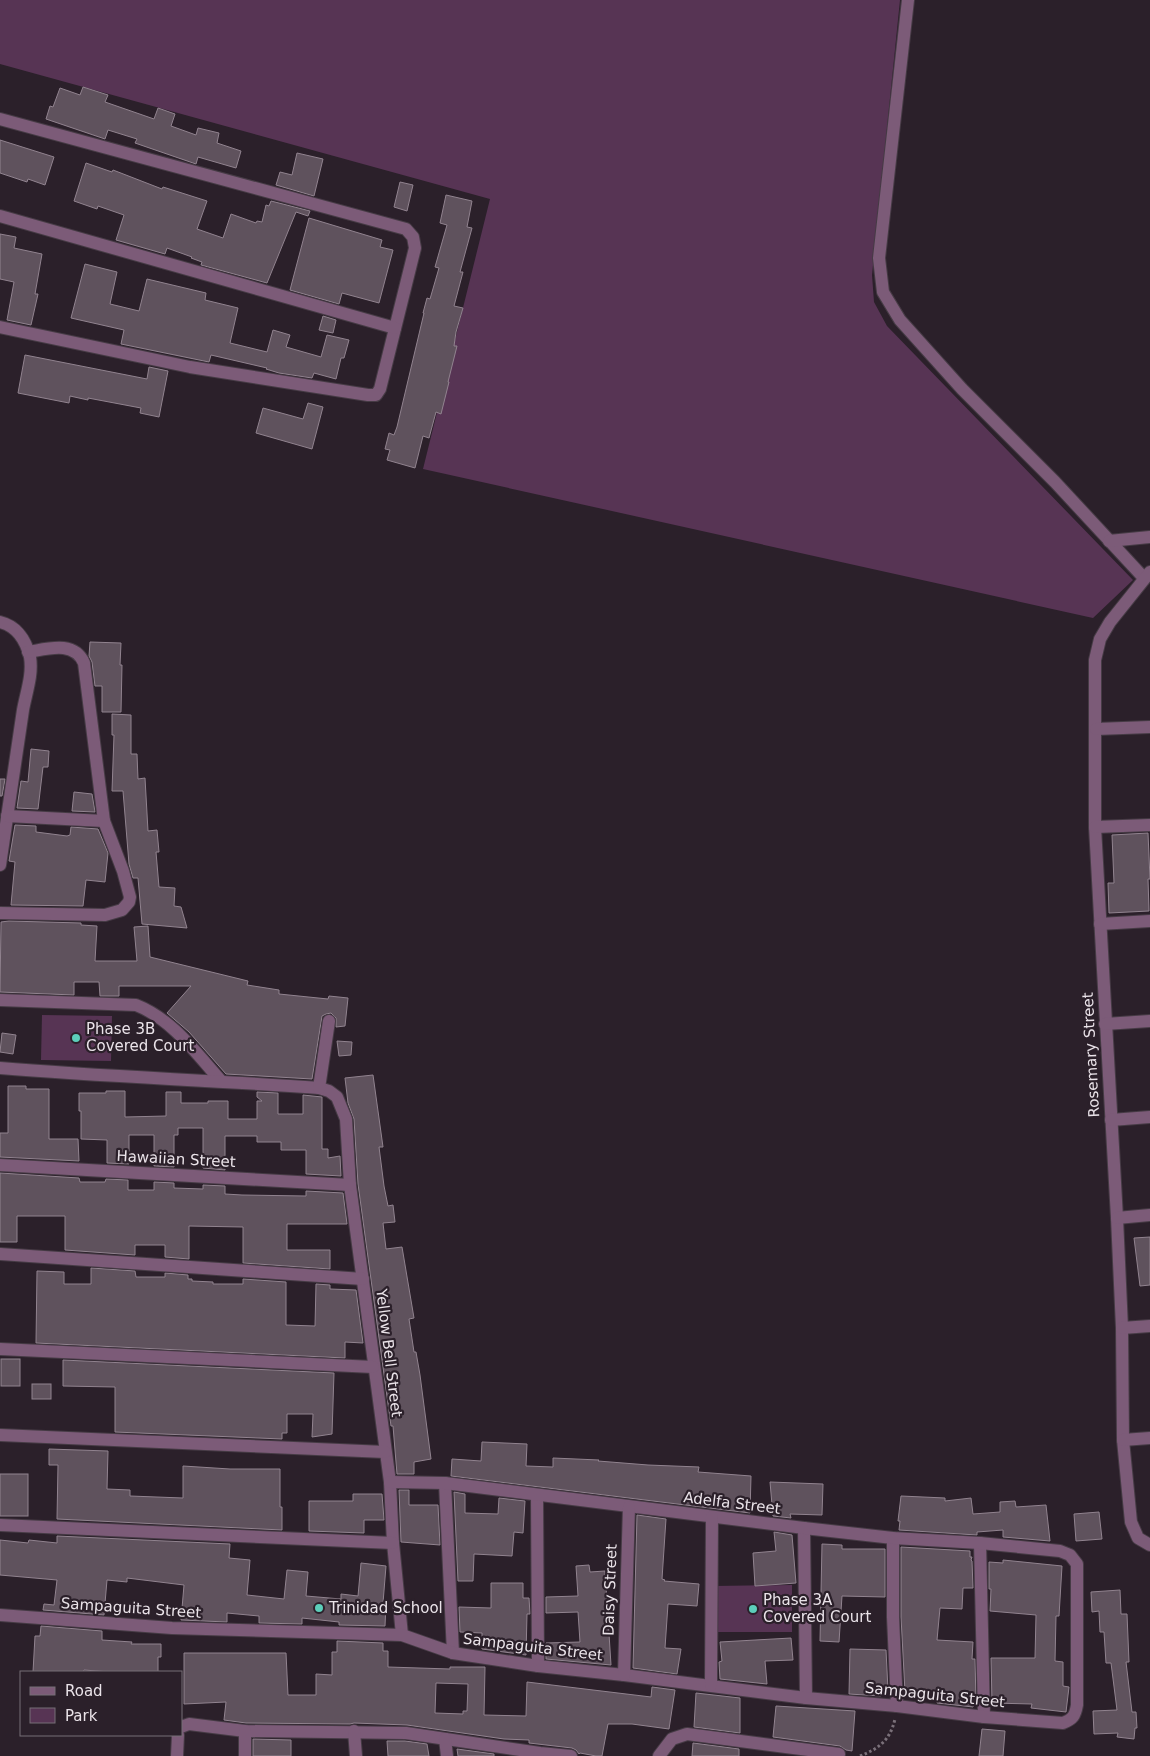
<svg xmlns="http://www.w3.org/2000/svg" width="1150" height="1756" viewBox="0 0 1150 1756" font-family="'DejaVu Sans',sans-serif">
  <style>
    .green { fill: #573454 }
    .building { fill: #5f525d; stroke: #91838f; fill-rule: evenodd }
    .lines { fill: none; stroke-linecap: round; stroke-linejoin: round }
    .street-casing { stroke: #463b45; stroke-width: 14 }
    .path { stroke: #7b717a; stroke-width: 3; stroke-dasharray: 2.5 2.5; stroke-linecap: butt }
    .street { stroke: #7c5b78; stroke-width: 12 }
    .poi-dot { fill: #5cceba; stroke: #2b202a; stroke-width: 2 }
    .labels { text-anchor: middle; stroke-width: 4.5; stroke-linejoin: round; paint-order: stroke }
    .poi-label { font-size: 15px; fill: #eae3e9; stroke: #2b202a; text-anchor: start }
    .street-label { font-size: 15px; fill: #eae3e9; stroke: #2b202a }
  </style>
  <rect width="100%" height="100%" fill="#2b202a"/>
  <!-- green -->
  <g class="green">
    <path d="M0,0H900L872,275L874,302L887,326L1133,580L1093,618L423,469L490,199L0,64Z"/>
    <path d="M42,1015L112,1016L111,1061L41,1060Z"/>
    <path d="M792,1585V1632H715L714,1586Z"/>
  </g>
  <!-- building -->
  <g class="building">
    <path d="M83,87L108,95L105,102L154,119L158,108L175,114L171,126L196,135L198,128L219,133L217,143L241,151L236,168L198,157L196,164L135,143L137,139L108,130L105,139L46,119L50,106L53,107L60,88L80,95Z"/>
    <path d="M0,140L54,157L45,185L28,179L27,182L0,173Z"/>
    <path d="M297,153L323,159L314,196L276,185L280,172L292,175Z"/>
    <path d="M86,163L112,172L113,170L162,189L163,187L207,201L197,229L223,238L231,214L256,223L257,221L262,222L266,205L269,206L271,201L310,211L308,216L296,212L267,283L201,265L202,262L191,258L192,257L167,248L165,254L116,240L124,215L98,206L97,209L74,201Z"/>
    <path d="M400,182L413,185L407,211L394,207Z"/>
    <path d="M446,195L472,201L467,227L472,228L460,272H463L454,306L463,308L456,332L454,346H457L448,382H449L441,414L436,412L429,438L423,436L415,468L387,460L390,450L385,449L389,433L394,435L397,427L424,313H423L427,298L430,299L439,268L435,267L447,225L440,223Z"/>
    <path d="M309,218L382,240L380,247L393,250L379,303L342,293L339,304L290,290Z"/>
    <path d="M0,234L16,237L14,248L42,254L35,294H38L31,325L7,320L14,282L0,279Z"/>
    <path d="M85,264L117,272L110,304L139,311L147,279L206,293L205,300L238,308L230,343L267,352L273,330L290,335L286,347L321,357L327,335L349,340L344,358H341L336,379L314,373L312,378L279,373L266,369L267,368L211,355L209,362L121,344L124,330L71,318Z"/>
    <path d="M323,316L336,320L333,333L319,330Z"/>
    <path d="M25,355L147,379L149,367L168,371L159,417L140,413L141,408L88,398V400L70,396L69,403L18,393Z"/>
    <path d="M308,403L323,407L312,449L256,433L263,408L303,419Z"/>
    <path d="M90,642L121,643L120,665H122L121,712H102V686H95L92,662L89,656Z"/>
    <path d="M112,714L131,715V754H137L138,779L145,778L148,831L157,830L159,852H156L159,887L175,888L174,906L181,907L187,928L142,924L138,878H133L129,864L123,791H112L114,735H112Z"/>
    <path d="M31,749L49,751L48,767H43L38,809L17,808L21,781L28,782Z"/>
    <path d="M0,779H5L2,796H0Z"/>
    <path d="M74,792L92,794L95,812L72,811Z"/>
    <path d="M15,825L36,826V832L67,836L70,835L71,827L98,829L108,853L105,882L86,880L83,906L11,905L15,862L9,861Z"/>
    <path d="M1148,833L1150,879H1148L1149,911L1109,913L1108,883H1114L1112,835Z"/>
    <path d="M9,921L81,923V925L97,926L95,961H137L134,927L148,926L150,957L248,981L247,985L279,990V994L328,999L329,996L348,998L345,1026L336,1027V1018L331,1013L326,1014L322,1016L312,1079L226,1074L189,1032L167,1013L191,986H119V996H100L99,982H74V995L0,992L1,922Z"/>
    <path d="M2,1033L16,1035L13,1054L0,1052Z"/>
    <path d="M337,1041L352,1042L351,1055L339,1056Z"/>
    <path d="M373,1075L383,1147H379L384,1186L388,1206L393,1205L395,1222L383,1223L386,1249L402,1247L414,1318L409,1319L414,1352H416L420,1375L431,1459L414,1462V1474H397L393,1426H391L358,1184L354,1119L348,1103L345,1078Z"/>
    <path d="M8,1086H26V1089H49V1139H78L79,1161L0,1157V1133H8Z"/>
    <path d="M106,1091H125V1117L166,1116V1092H181V1103H208V1101H228V1119H257V1101H262L257,1097V1092L278,1093V1114H303V1095L322,1097V1149H328V1158L340,1156L341,1176L306,1174V1150H281V1142H257V1136H225V1170L203,1168V1128H178V1135H174V1167L154,1166V1135H129V1164L107,1163V1140L81,1139V1111H79V1093H106Z"/>
    <path d="M0,1173L79,1178L80,1182H105L106,1179L128,1180V1190H154V1182L174,1183V1188L203,1189V1185L225,1186V1194L242,1195L306,1196V1191L343,1193L347,1224H287V1250H330V1269L243,1263V1227L189,1226V1259L165,1257V1245H135V1255L65,1250V1216H17V1242H0Z"/>
    <path d="M1150,1237V1285L1140,1286L1134,1238Z"/>
    <path d="M91,1268L135,1271L136,1277H165V1273L188,1275V1279H192V1281L213,1282V1284H243V1279L286,1282V1325L315,1326L316,1284L330,1285V1289L356,1290L363,1343L345,1342V1358L36,1343L37,1271L64,1272V1284H91Z"/>
    <rect x="1" y="1359" width="19" height="27"/>
    <path d="M63,1360L334,1373L332,1434L312,1437L313,1414H287V1433H282V1439L115,1432V1387L63,1386Z"/>
    <rect x="32" y="1384" width="19" height="15"/>
    <path d="M482,1442L527,1444L526,1466L553,1467V1458L599,1460L598,1461L648,1465L699,1467L698,1472L751,1476L750,1513L451,1476L452,1459L481,1461Z"/>
    <path d="M49,1449L108,1451L107,1489L130,1490V1496L183,1498V1466L230,1469H280V1507H282V1530L57,1519L58,1465H49Z"/>
    <rect x="0" y="1474" width="28" height="42"/>
    <path d="M770,1482L823,1484L822,1515L790,1514L791,1518L773,1516Z"/>
    <path d="M399,1490H409V1505H438L440,1545L401,1542Z"/>
    <path d="M454,1492L465,1494V1513L498,1514L499,1498L525,1501L523,1533L514,1532L512,1556L474,1554L473,1581H458Z"/>
    <path d="M353,1494H382L384,1520H364V1533L309,1531V1501H353Z"/>
    <path d="M901,1496L945,1498V1501L971,1498L973,1514L1000,1512V1502L1015,1501L1016,1507L1046,1505L1050,1541L1003,1537V1530L977,1532V1535L899,1530L900,1521H898Z"/>
    <path d="M1099,1512L1102,1539L1076,1541L1074,1514Z"/>
    <path d="M637,1515L666,1519L662,1579L665,1580L664,1581L699,1584L697,1606L668,1604L665,1648L681,1649L677,1674L633,1668Z"/>
    <path d="M774,1532L792,1535L796,1583L755,1586L753,1553L776,1551Z"/>
    <path d="M57,1536L230,1544L229,1558L250,1560L247,1595L284,1599L287,1570L308,1572L306,1596L341,1599V1594L358,1596L361,1563L386,1566L383,1603H386L385,1626L339,1625V1622L302,1618V1624L259,1623V1616L227,1613V1622L181,1620L184,1585L127,1578V1582L107,1580L104,1615L43,1610L44,1604L54,1605L57,1580L0,1575V1540L28,1543L29,1540L57,1543Z"/>
    <path d="M822,1544L842,1545V1549H885V1597L842,1596L839,1642L820,1641Z"/>
    <path d="M901,1547L970,1551V1557H972L971,1560L972,1561L973,1588H963L962,1609L940,1608L937,1640L973,1642L972,1659H975L976,1703H974L973,1707L937,1703L938,1696L905,1692L901,1617Z"/>
    <path d="M1003,1560L1062,1566L1059,1616H1056L1055,1661L1063,1662V1686L1069,1687L1066,1712L1031,1708L1032,1704L992,1703L991,1658H1035L1036,1615L990,1611L991,1589H989V1562L1003,1563Z"/>
    <path d="M589,1565L590,1572L605,1571L611,1665L546,1659V1643L580,1642L578,1612L546,1613V1597L578,1596L576,1566Z"/>
    <path d="M491,1583H523V1598H529L530,1614H527L526,1655L482,1649V1633L460,1632L459,1607L491,1608Z"/>
    <path d="M1120,1590L1121,1614H1127L1129,1662H1126L1132,1712H1136L1137,1728H1135L1134,1739L1117,1737L1118,1733L1094,1734L1093,1711L1117,1710L1111,1663H1106L1104,1632H1100L1099,1611L1092,1612L1091,1592Z"/>
    <path d="M41,1626L102,1631V1640L132,1642L131,1644H161V1657H158V1672H110L84,1670L83,1672H33L35,1636H40Z"/>
    <path d="M791,1638L793,1660L765,1661L767,1684L720,1679L719,1662L722,1661L720,1642Z"/>
    <path d="M337,1641L383,1643V1651H388V1667L450,1669V1667H485L484,1715L526,1716L527,1682L651,1697L652,1687L675,1690L669,1729L632,1724H608L602,1756H596L580,1753L579,1754L576,1750L572,1748L529,1743V1740L504,1739L407,1725L354,1723L350,1724L246,1723L224,1720L226,1702L184,1704V1653H286L288,1695H316V1674L332,1675V1652H337ZM436,1683L468,1684L467,1711H463V1714L435,1713Z"/>
    <path d="M850,1649L886,1650L888,1690L881,1689V1696L849,1694Z"/>
    <path d="M696,1693L740,1698V1733L694,1727Z"/>
    <path d="M776,1706L855,1711L852,1751L846,1750L840,1746L773,1737Z"/>
    <path d="M982,1729L1005,1731L1003,1756H979Z"/>
    <path d="M253,1739L291,1740V1756H253Z"/>
    <path d="M387,1741H405L427,1744L429,1756H388Z"/>
    <path d="M693,1743L739,1749V1756H692Z"/>
    <path d="M457,1749L494,1754V1756H458Z"/>
  </g>
  <g class="lines">
    <!-- street casing -->
    <g class="street-casing">
      <g id="street">
        <path d="M908,0L879,258L883,292L900,320L962,389L1055,482L1144,578"/>
        <path d="M0,119L406,229L413,237L415,248L380,389L376,395H368L190,367L0,327"/>
        <path d="M0,216L395,328"/>
        <path d="M1109,541L1150,537"/>
        <path d="M1150,572L1110,622L1100,639L1095,660V827L1117,1218L1122,1328L1123,1440L1131,1522L1138,1538L1150,1545"/>
        <path d="M0,622C17,626 26,641 30,657C33,675 26,693 23,710C15,762 8,813 0,865"/>
        <path d="M1096,729L1150,727"/>
        <path d="M7,816L104,821"/>
        <path d="M1095,827L1150,825"/>
        <path d="M0,913L105,915L122,910L129,902L130,897L123,871L104,821L84,663C74,640 47,649 28,652"/>
        <path d="M1100,924L1150,921"/>
        <path d="M0,1000L136,1005C172,1019 196,1053 221,1081"/>
        <path d="M1105,1024L1150,1021"/>
        <path d="M0,1068C106,1077 213,1080 319,1088L329,1091L337,1097L346,1119L350,1185L390,1482L393,1543L402,1635"/>
        <path d="M319,1088L329,1021"/>
        <path d="M1111,1120L1150,1117"/>
        <path d="M0,1165L350,1185"/>
        <path d="M1117,1218L1150,1215"/>
        <path d="M0,1254L363,1279"/>
        <path d="M1122,1328L1150,1326"/>
        <path d="M0,1349L373,1367"/>
        <path d="M0,1435L385,1452"/>
        <path d="M1123,1440L1150,1438"/>
        <path d="M445,1483L453,1653"/>
        <path d="M537,1495L538,1666"/>
        <path d="M0,1525L393,1543"/>
        <path d="M804,1528L806,1698"/>
        <path d="M893,1538V1617L897,1706"/>
        <path d="M980,1543L984,1717"/>
        <path d="M0,1615L172,1628L402,1635L453,1653L538,1666L624,1675L806,1698L897,1706L984,1717L1063,1723C1073,1719 1075,1716 1077,1705V1564L1070,1555L1060,1551L980,1543L893,1538L804,1528L445,1483L390,1482"/>
        <path d="M624,1675L629,1507"/>
        <path d="M711,1685L712,1517"/>
        <path d="M181,1727L189,1724L245,1731L406,1733L540,1753L571,1756"/>
        <path d="M245,1731V1756"/>
        <path d="M354,1731L356,1756"/>
        <path d="M445,1739L447,1756"/>
        <path d="M177,1756L178,1735"/>
        <path d="M659,1756L672,1739L687,1734L839,1754"/>
      </g>
    </g>
    <!-- path -->
    <path class="path" d="M860,1756C880,1748 890,1740 895,1719"/>
    <!-- street -->
    <use href="#street" class="street"/>
  </g>
  <!-- markers -->
  <g class="poi-dot">
    <circle cx="76" cy="1038" r="5"/>
    <circle cx="319" cy="1608" r="5"/>
    <circle cx="753" cy="1609" r="5"/>
  </g>
  <g class="labels">
    <!-- poi labels -->
    <g class="poi-label">
      <text x="86" y="1034">Phase 3B<tspan x="86" dy="17">Covered Court</tspan></text>
      <text x="763" y="1605">Phase 3A<tspan x="763" dy="17">Covered Court</tspan></text>
      <text x="329" y="1613">Trinidad School</text>
    </g>
    <!-- street labels -->
    <g class="street-label">
      <text transform="translate(1091 1055) rotate(-93)" y="5">Rosemary Street</text>
      <text transform="translate(176 1159) rotate(3)" y="5">Hawaiian Street</text>
      <text transform="translate(389 1353) rotate(83)" y="5">Yellow Bell Street</text>
      <text transform="translate(732 1503) rotate(7)" y="5">Adelfa Street</text>
      <text transform="translate(610 1590) rotate(-88)" y="5">Daisy Street</text>
      <text transform="translate(131 1608) rotate(4)" y="5">Sampaguita Street</text>
      <text transform="translate(533 1647) rotate(7)" y="5">Sampaguita Street</text>
      <text transform="translate(935 1695) rotate(6)" y="5">Sampaguita Street</text>
    </g>
  </g>
  <!-- legend -->
  <rect x="20" y="1671" width="162" height="65" fill="#2b202a" stroke="#776e76"/>
  <rect x="30" y="1687" width="25" height="8" fill="#7c5b78" stroke="#776e76"/>
  <text x="65" y="1696" font-size="15" fill="#eae3e9">Road</text>
  <rect x="30" y="1708" width="25" height="15" fill="#573454" stroke="#776e76"/>
  <text x="65" y="1721" font-size="15" fill="#eae3e9">Park</text>
</svg>
